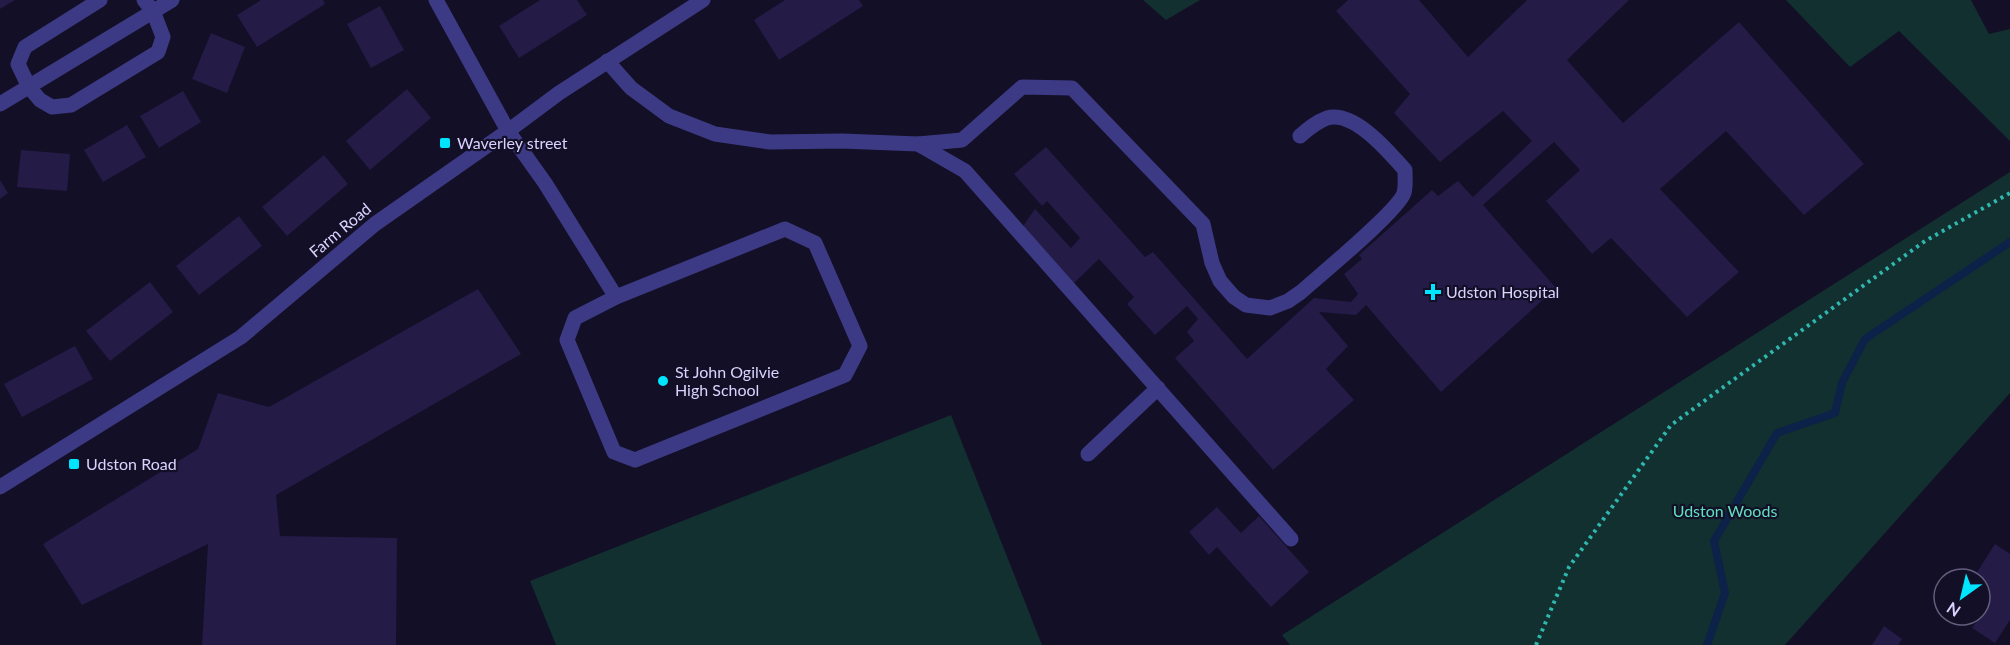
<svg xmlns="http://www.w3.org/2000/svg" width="2010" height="645" viewBox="0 0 2010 645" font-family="Lato,sans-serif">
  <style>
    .green { fill: #12302f }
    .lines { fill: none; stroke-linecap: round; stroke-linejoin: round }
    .stream { stroke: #0c2248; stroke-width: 8 }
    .building { fill: #241b47 }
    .path { stroke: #2fb8b0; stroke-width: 4; stroke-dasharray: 3 4.5; stroke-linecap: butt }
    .lane { stroke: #3d3a85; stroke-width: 15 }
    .street { stroke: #3d3a85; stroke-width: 15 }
    .poi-dot { fill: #00e5ff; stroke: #130f26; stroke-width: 2 }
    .labels { text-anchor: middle; stroke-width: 4.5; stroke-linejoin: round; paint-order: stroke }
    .poi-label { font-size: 16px; fill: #d9d4ff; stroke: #130f26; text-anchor: start }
    .street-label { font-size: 16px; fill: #d9d4ff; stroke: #130f26 }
    .park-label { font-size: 16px; fill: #5fe0c0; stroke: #130f26 }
  </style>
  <rect width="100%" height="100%" fill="#130f26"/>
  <!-- green -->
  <g class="green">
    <path d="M1143,0H1200L1166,20Z"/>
    <path d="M1786,0H1971L1989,34L2010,29V141L1899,31L1850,67Z"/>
    <path d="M2010,172V393L1785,645H1290L1282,635Z"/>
    <path d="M951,415L1042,645H556L530,581Z"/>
  </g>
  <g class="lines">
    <!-- stream -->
    <path class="stream" d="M1707,645L1725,593L1714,541L1777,433L1835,413L1842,383L1865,339L2010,242"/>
  </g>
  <!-- building -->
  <g class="building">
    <path d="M0,0H15L0,9Z"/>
    <path d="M261,0H323L325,4L257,47L237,15Z"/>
    <path d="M540,0H577L587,15L519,58L499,26Z"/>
    <path d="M785,0H859L863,6L779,60L754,20Z"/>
    <path d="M1348,0H1419L1468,57L1527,0H1629L1567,60L1623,123L1739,22L1864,164L1804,215L1726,131L1660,189L1739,272L1687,317L1611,238L1592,254L1546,201L1580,170L1554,142L1483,205L1556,288L1441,392L1366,305L1356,315L1319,312L1348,346L1326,369L1354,400L1273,470L1175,358L1194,341L1187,332L1198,319L1187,306L1155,335L1127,304L1134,297L1099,259L1074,283L1023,226L1035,209L1071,248L1080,238L1047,201L1042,206L1014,174L1046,147L1145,257L1153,252L1247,359L1314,298L1351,302L1358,294L1344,274L1362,259L1359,255L1432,190L1438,196L1458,181L1473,197L1532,141L1503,111L1440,162L1394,113L1410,94L1336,11Z"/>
    <path d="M380,6L404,50L371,68L347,24Z"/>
    <path d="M211,33L245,47L227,93L192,79Z"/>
    <path d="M407,89L431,118L370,170L346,141Z"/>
    <path d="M183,91L201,122L159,148L140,116Z"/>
    <path d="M127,125L146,157L103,182L84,150Z"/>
    <path d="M21,150L70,154L67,191L17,187Z"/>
    <path d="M324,155L348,184L287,236L262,207Z"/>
    <path d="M0,180L8,193L0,199Z"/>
    <path d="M239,216L262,246L199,295L176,266Z"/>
    <path d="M150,282L173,312L110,361L86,331Z"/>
    <path d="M478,289L521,354L276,495L280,536L397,538L396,645H202L208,544L82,605L43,544L198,449L218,393L269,407Z"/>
    <path d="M75,346L93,379L22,417L4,384Z"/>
    <path d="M1217,507L1241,533L1259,516L1309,572L1271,607L1217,547L1209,555L1189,532Z"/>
    <path d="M1995,544L2010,554V620L1995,643L1972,628L1983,612L1980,610V579H1961L1965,572L1974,577Z"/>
    <path d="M1884,626L1902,639L1898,645H1872Z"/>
  </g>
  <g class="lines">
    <!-- path -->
    <path class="path" d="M1536,645L1569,567L1671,425L1925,241L2010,193"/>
    <!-- lane -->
    <g class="lane">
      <path d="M607,61L631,88L669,116L715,134L770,142L842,141L918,144L965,171L1291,539"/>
      <path d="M508,131L545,183L616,297"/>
      <path d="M918,144L962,140L1022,87L1072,88L1203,224L1212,263L1220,281L1234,297L1246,305L1270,308L1288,301L1301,292C1320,275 1398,211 1404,193C1406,186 1405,177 1405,170C1389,152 1354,110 1327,118C1316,122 1308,129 1300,136"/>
      <path d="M785,229L815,243L860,346L845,375L635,460L614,452L567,340L575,318L616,297Z"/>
      <path d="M1088,454L1158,388"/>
    </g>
    <!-- street -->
    <g class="street">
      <path d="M100,0L25,47L18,64L29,87L40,100L52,107L71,105L158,52L163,37L153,11L144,0"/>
      <path d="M436,0L508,131"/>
      <path d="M0,104L172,0"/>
      <path d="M0,487L241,337L375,224L508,131L559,93L703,0"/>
    </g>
  </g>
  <!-- markers -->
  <g class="poi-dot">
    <rect x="439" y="137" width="12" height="12" rx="3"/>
    <path d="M1430 283h6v6h6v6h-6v6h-6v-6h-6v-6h6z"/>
    <circle cx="663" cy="381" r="6"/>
    <rect x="68" y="458" width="12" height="12" rx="3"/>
  </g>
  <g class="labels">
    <!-- poi labels -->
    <g class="poi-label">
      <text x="457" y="149">Waverley street</text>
      <text x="1446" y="298">Udston Hospital</text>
      <text x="675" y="378">St John Ogilvie<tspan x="675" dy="18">High School</tspan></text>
      <text x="86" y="470">Udston Road</text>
    </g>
    <!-- street labels -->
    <g class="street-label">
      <text transform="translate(340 230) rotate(-40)" y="6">Farm Road</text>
    </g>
    <!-- park labels -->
    <g class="park-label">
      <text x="1725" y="517">Udston Woods</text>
    </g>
  </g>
  <!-- north arrow -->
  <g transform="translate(1962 597) rotate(214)"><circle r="28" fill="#130f26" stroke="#625e7d" stroke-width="1.5"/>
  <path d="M0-4.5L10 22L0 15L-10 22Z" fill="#00e5ff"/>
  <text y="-9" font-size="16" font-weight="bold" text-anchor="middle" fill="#d9d4ff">N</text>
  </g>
</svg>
